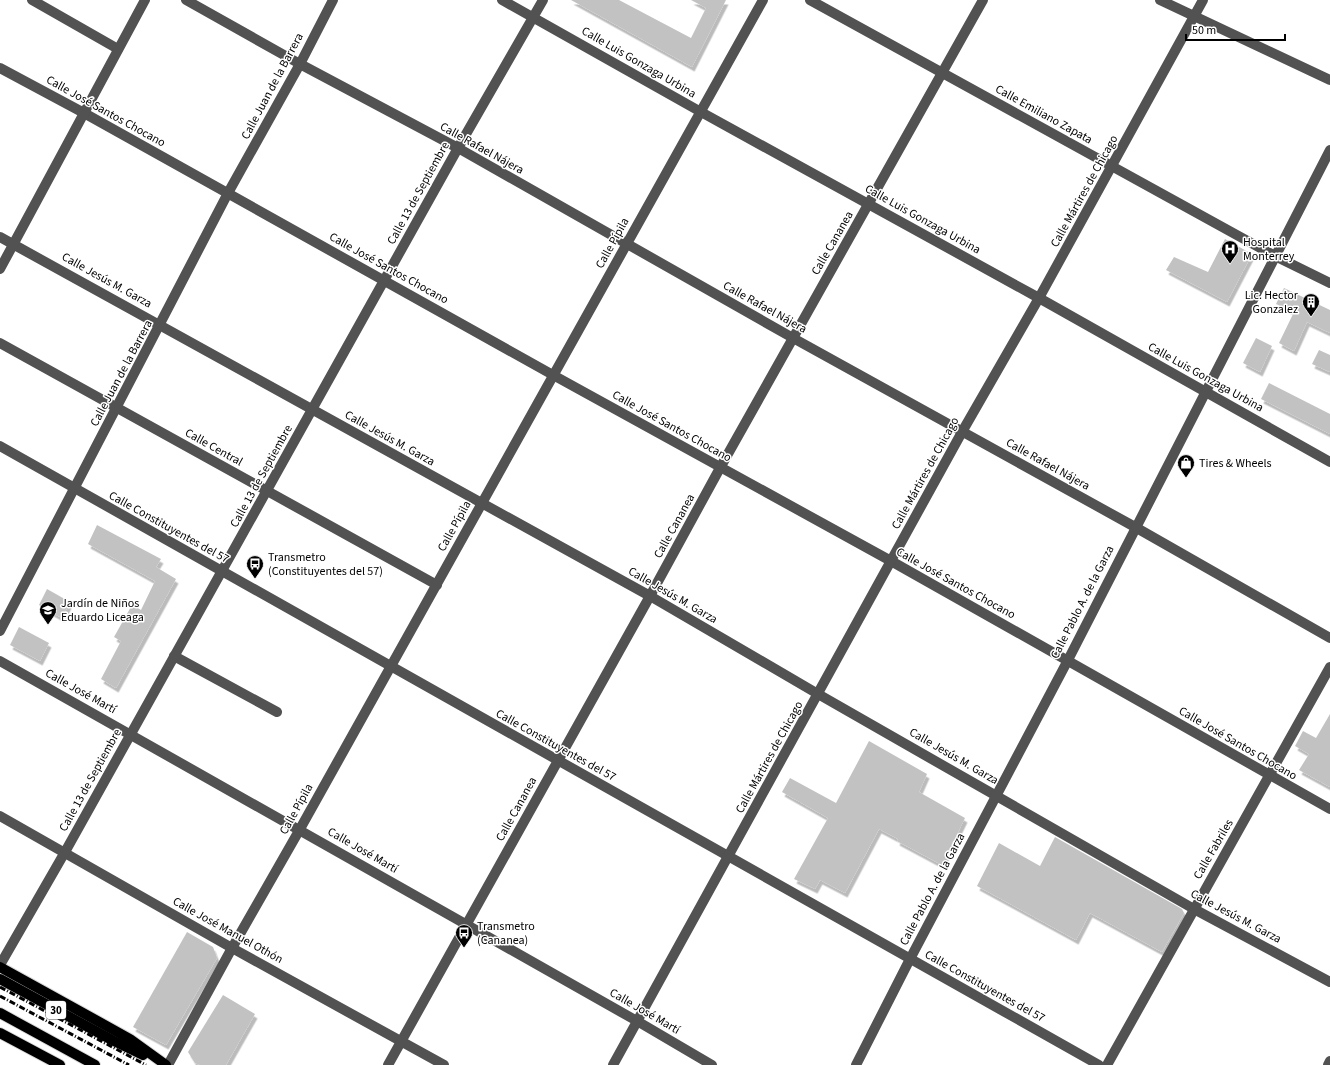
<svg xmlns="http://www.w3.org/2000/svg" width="1330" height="1065" viewBox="0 0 1330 1065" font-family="'Source Sans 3',sans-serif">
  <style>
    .building { fill: #c2c2c2; filter: url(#shadow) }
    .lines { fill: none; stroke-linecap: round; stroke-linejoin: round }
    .major-casing { stroke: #dbdbdb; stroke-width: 12 }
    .minor { stroke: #525252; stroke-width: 10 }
    .major { stroke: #000; stroke-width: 10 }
    .rail { stroke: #000; stroke-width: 3; stroke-dasharray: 6 2 1 2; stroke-linecap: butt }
    .labels { text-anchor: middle; stroke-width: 3; stroke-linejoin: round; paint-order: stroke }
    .shield { fill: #fff; stroke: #4c4c4c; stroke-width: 1 }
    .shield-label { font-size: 11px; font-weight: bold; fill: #000 }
    .street-label { font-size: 12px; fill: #000; stroke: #fff }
    .poi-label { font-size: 12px; fill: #000; stroke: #fff; text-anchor: start }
  </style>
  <defs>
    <filter id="shadow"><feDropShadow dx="2.5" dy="4.5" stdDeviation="0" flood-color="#0004"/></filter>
  </defs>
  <rect width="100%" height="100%" fill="#fff"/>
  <!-- building -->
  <g class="building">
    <path d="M571,0H619L691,38L706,8L691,0H726L692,67Z"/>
    <path d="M1225,239L1252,254L1227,302L1166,270L1174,257L1208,272Z"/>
    <path d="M1284,288L1330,310V333L1307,322L1294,351L1279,343L1294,312L1276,304Z"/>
    <path d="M1256,338L1272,346L1260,372L1243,363Z"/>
    <path d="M1319,350L1330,355V372L1312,364Z"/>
    <path d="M1269,383L1330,414V434L1261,399Z"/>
    <path d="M97,525L161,559L156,567L176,579L116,688L101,679L121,641L114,637L132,605L141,610L155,581L88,544Z"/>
    <path d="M47,589L70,602L62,618L39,605Z"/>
    <path d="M19,627L49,643L40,661L10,645Z"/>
    <path d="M1330,714V787L1299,770L1309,754L1295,746L1303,731L1316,738Z"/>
    <path d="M869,741L927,774L919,792L965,818L942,865L897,841L898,839L879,829L845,893L820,880L815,889L794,879L828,818L782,792L790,778L836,803Z"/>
    <path d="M1055,837L1182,909L1184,913L1162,952L1090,913L1076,940L977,886L999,843L1040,866Z"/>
    <path d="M187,932L213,947L217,958L166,1045L133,1027Z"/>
    <path d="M223,995L255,1014L226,1065H200L195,1063L188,1052Z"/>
  </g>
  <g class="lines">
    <!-- major casing -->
    <g class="major-casing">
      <g id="major">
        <path d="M0,967L130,1039L166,1065"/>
        <path d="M0,979L112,1040L143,1055"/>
        <path d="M0,1013L95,1065"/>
        <path d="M0,1033L60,1065"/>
      </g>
    </g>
    <!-- minor -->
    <g class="minor">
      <path d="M32,0L118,49"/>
      <path d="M186,0L300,64L458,148L793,338L1135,527L1330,638"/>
      <path d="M502,0L701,112L1039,298L1330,462"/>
      <path d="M810,0L1275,256L1330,283"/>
      <path d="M1160,0L1330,80"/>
      <path d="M0,68L84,113L553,375L891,561L1330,809"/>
      <path d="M0,237L650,596L818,694L1194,909L1330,982"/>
      <path d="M0,269L145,0"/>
      <path d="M0,343L437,585"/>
      <path d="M0,446L1099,1065"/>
      <path d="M0,631L228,193L300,64L333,0"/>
      <path d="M174,656L277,712"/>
      <path d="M0,661L637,1021L712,1065"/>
      <path d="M0,816L232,948L444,1065"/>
      <path d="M0,965L65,852L458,148L543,0"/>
      <path d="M168,1065L232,948L300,829L763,0"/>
      <path d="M388,1065L650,596L720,468L983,0"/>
      <path d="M613,1065L962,432L1039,298L1203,0"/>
      <path d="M856,1065L910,959L1068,660L1330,150"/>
      <path d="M1107,1065L1330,667"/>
      <path d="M1328,1065L1330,1061"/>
    </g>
    <!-- major -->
    <use href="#major" class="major"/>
    <!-- rail -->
    <g class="rail">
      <path d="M0,987L146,1065"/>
      <path d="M0,996L129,1065"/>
    </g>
  </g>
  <!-- icons -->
  <defs>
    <g id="hospital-pin" transform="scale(0.9)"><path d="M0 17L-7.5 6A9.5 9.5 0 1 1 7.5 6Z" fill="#000" stroke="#fff"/><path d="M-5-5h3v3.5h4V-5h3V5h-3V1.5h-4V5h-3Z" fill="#fff"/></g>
    <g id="building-pin" transform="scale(0.9)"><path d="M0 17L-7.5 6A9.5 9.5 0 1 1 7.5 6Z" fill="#000" stroke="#fff"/><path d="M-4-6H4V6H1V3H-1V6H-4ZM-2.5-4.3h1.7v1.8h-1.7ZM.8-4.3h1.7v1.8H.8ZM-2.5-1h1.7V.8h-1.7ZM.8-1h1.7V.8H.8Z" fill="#fff"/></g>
    <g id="shop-pin" transform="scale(0.9)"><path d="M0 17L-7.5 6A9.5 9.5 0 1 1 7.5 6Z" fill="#000" stroke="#fff"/><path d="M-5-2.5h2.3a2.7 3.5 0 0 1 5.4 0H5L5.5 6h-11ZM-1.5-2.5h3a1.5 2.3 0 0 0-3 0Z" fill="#fff"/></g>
    <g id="bus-pin" transform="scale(0.9)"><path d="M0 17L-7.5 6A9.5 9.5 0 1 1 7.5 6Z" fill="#000" stroke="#fff"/><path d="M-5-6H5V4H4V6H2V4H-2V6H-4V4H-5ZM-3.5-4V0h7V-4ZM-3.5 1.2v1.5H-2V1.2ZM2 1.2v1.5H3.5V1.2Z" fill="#fff"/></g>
    <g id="school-pin" transform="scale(0.9)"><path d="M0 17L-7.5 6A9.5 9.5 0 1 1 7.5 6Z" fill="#000" stroke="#fff"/><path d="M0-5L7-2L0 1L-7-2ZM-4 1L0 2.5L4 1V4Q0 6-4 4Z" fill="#fff"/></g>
  </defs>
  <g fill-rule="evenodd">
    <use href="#hospital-pin" x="1230" y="249"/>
    <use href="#building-pin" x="1311" y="302"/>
    <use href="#shop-pin" x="1186" y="463"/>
    <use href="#bus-pin" x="255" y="564"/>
    <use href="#school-pin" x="48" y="610"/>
    <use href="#bus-pin" x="464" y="933"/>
  </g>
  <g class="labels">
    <!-- shield labels -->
    <rect class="shield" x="46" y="1001" width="20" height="18" rx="3"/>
    <g class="shield-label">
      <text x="56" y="1014">30</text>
    </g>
    <!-- street labels -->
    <g class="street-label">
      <text transform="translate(639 62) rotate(30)" y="4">Calle Luis Gonzaga Urbina</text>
      <text transform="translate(272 86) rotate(-62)" y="4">Calle Juan de la Barrera</text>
      <text transform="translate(106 111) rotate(29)" y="4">Calle José Santos Chocano</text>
      <text transform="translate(1044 114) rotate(29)" y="4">Calle Emiliano Zapata</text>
      <text transform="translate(482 148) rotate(29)" y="4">Calle Rafael Nájera</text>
      <text transform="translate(1084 191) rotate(-61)" y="4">Calle Mártires de Chicago</text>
      <text transform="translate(418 193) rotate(-61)" y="4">Calle 13 de Septiembre</text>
      <text transform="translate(923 219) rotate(29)" y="4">Calle Luis Gonzaga Urbina</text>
      <text transform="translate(612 243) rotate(-61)" y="4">Calle Pípila</text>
      <text transform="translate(832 243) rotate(-60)" y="4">Calle Cananea</text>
      <text transform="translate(389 268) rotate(29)" y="4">Calle José Santos Chocano</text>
      <text transform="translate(107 280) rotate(29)" y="4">Calle Jesús M. Garza</text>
      <text transform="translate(765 307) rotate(29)" y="4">Calle Rafael Nájera</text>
      <text transform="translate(121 373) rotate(-62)" y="4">Calle Juan de la Barrera</text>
      <text transform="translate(1206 377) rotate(29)" y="4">Calle Luis Gonzaga Urbina</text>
      <text transform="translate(672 426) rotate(29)" y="4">Calle José Santos Chocano</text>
      <text transform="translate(390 438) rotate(29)" y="4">Calle Jesús M. Garza</text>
      <text transform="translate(214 447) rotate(29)" y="4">Calle Central</text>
      <text transform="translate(1048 464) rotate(29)" y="4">Calle Rafael Nájera</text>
      <text transform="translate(925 473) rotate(-61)" y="4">Calle Mártires de Chicago</text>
      <text transform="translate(261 476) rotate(-61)" y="4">Calle 13 de Septiembre</text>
      <text transform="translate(454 526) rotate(-61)" y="4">Calle Pípila</text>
      <text transform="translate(674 526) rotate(-61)" y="4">Calle Cananea</text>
      <text transform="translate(169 527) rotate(29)" y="4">Calle Constituyentes del 57</text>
      <text transform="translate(956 583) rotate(29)" y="4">Calle José Santos Chocano</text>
      <text transform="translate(673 595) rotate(30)" y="4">Calle Jesús M. Garza</text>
      <text transform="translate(1082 602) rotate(-63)" y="4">Calle Pablo A. de la Garza</text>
      <text transform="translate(81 691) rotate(29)" y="4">Calle José Martí</text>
      <text transform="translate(1238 743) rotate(30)" y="4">Calle José Santos Chocano</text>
      <text transform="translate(556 745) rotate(29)" y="4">Calle Constituyentes del 57</text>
      <text transform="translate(954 756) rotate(30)" y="4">Calle Jesús M. Garza</text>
      <text transform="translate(769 757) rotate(-61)" y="4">Calle Mártires de Chicago</text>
      <text transform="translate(90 780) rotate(-61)" y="4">Calle 13 de Septiembre</text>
      <text transform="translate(296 809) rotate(-61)" y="4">Calle Pípila</text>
      <text transform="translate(516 809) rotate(-61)" y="4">Calle Cananea</text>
      <text transform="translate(1213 849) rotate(-60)" y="4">Calle Fabriles</text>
      <text transform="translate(363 850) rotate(30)" y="4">Calle José Martí</text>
      <text transform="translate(932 889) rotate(-62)" y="4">Calle Pablo A. de la Garza</text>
      <text transform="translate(1236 916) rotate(28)" y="4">Calle Jesús M. Garza</text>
      <text transform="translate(228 930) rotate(29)" y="4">Calle José Manuel Othón</text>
      <text transform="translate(985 986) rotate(29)" y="4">Calle Constituyentes del 57</text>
      <text transform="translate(645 1011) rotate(30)" y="4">Calle José Martí</text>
    </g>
    <!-- poi labels -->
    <g class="poi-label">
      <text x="1243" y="246">Hospital<tspan x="1243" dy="14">Monterrey</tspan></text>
      <text x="1298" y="299" text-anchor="end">Lic. Hector<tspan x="1298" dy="14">Gonzalez</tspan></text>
      <text x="1199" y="467">Tires &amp; Wheels</text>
      <text x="268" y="561">Transmetro<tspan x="268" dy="14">(Constituyentes del 57)</tspan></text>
      <text x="61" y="607">Jardín de Niños<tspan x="61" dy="14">Eduardo Liceaga</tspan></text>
      <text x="477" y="930">Transmetro<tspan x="477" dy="14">(Cananea)</tspan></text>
    </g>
  </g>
  <!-- scale -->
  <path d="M1186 34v6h99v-6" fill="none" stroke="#000000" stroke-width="2"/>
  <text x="1192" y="34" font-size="12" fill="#000000" stroke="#ffffff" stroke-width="3" paint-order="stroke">50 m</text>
</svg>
